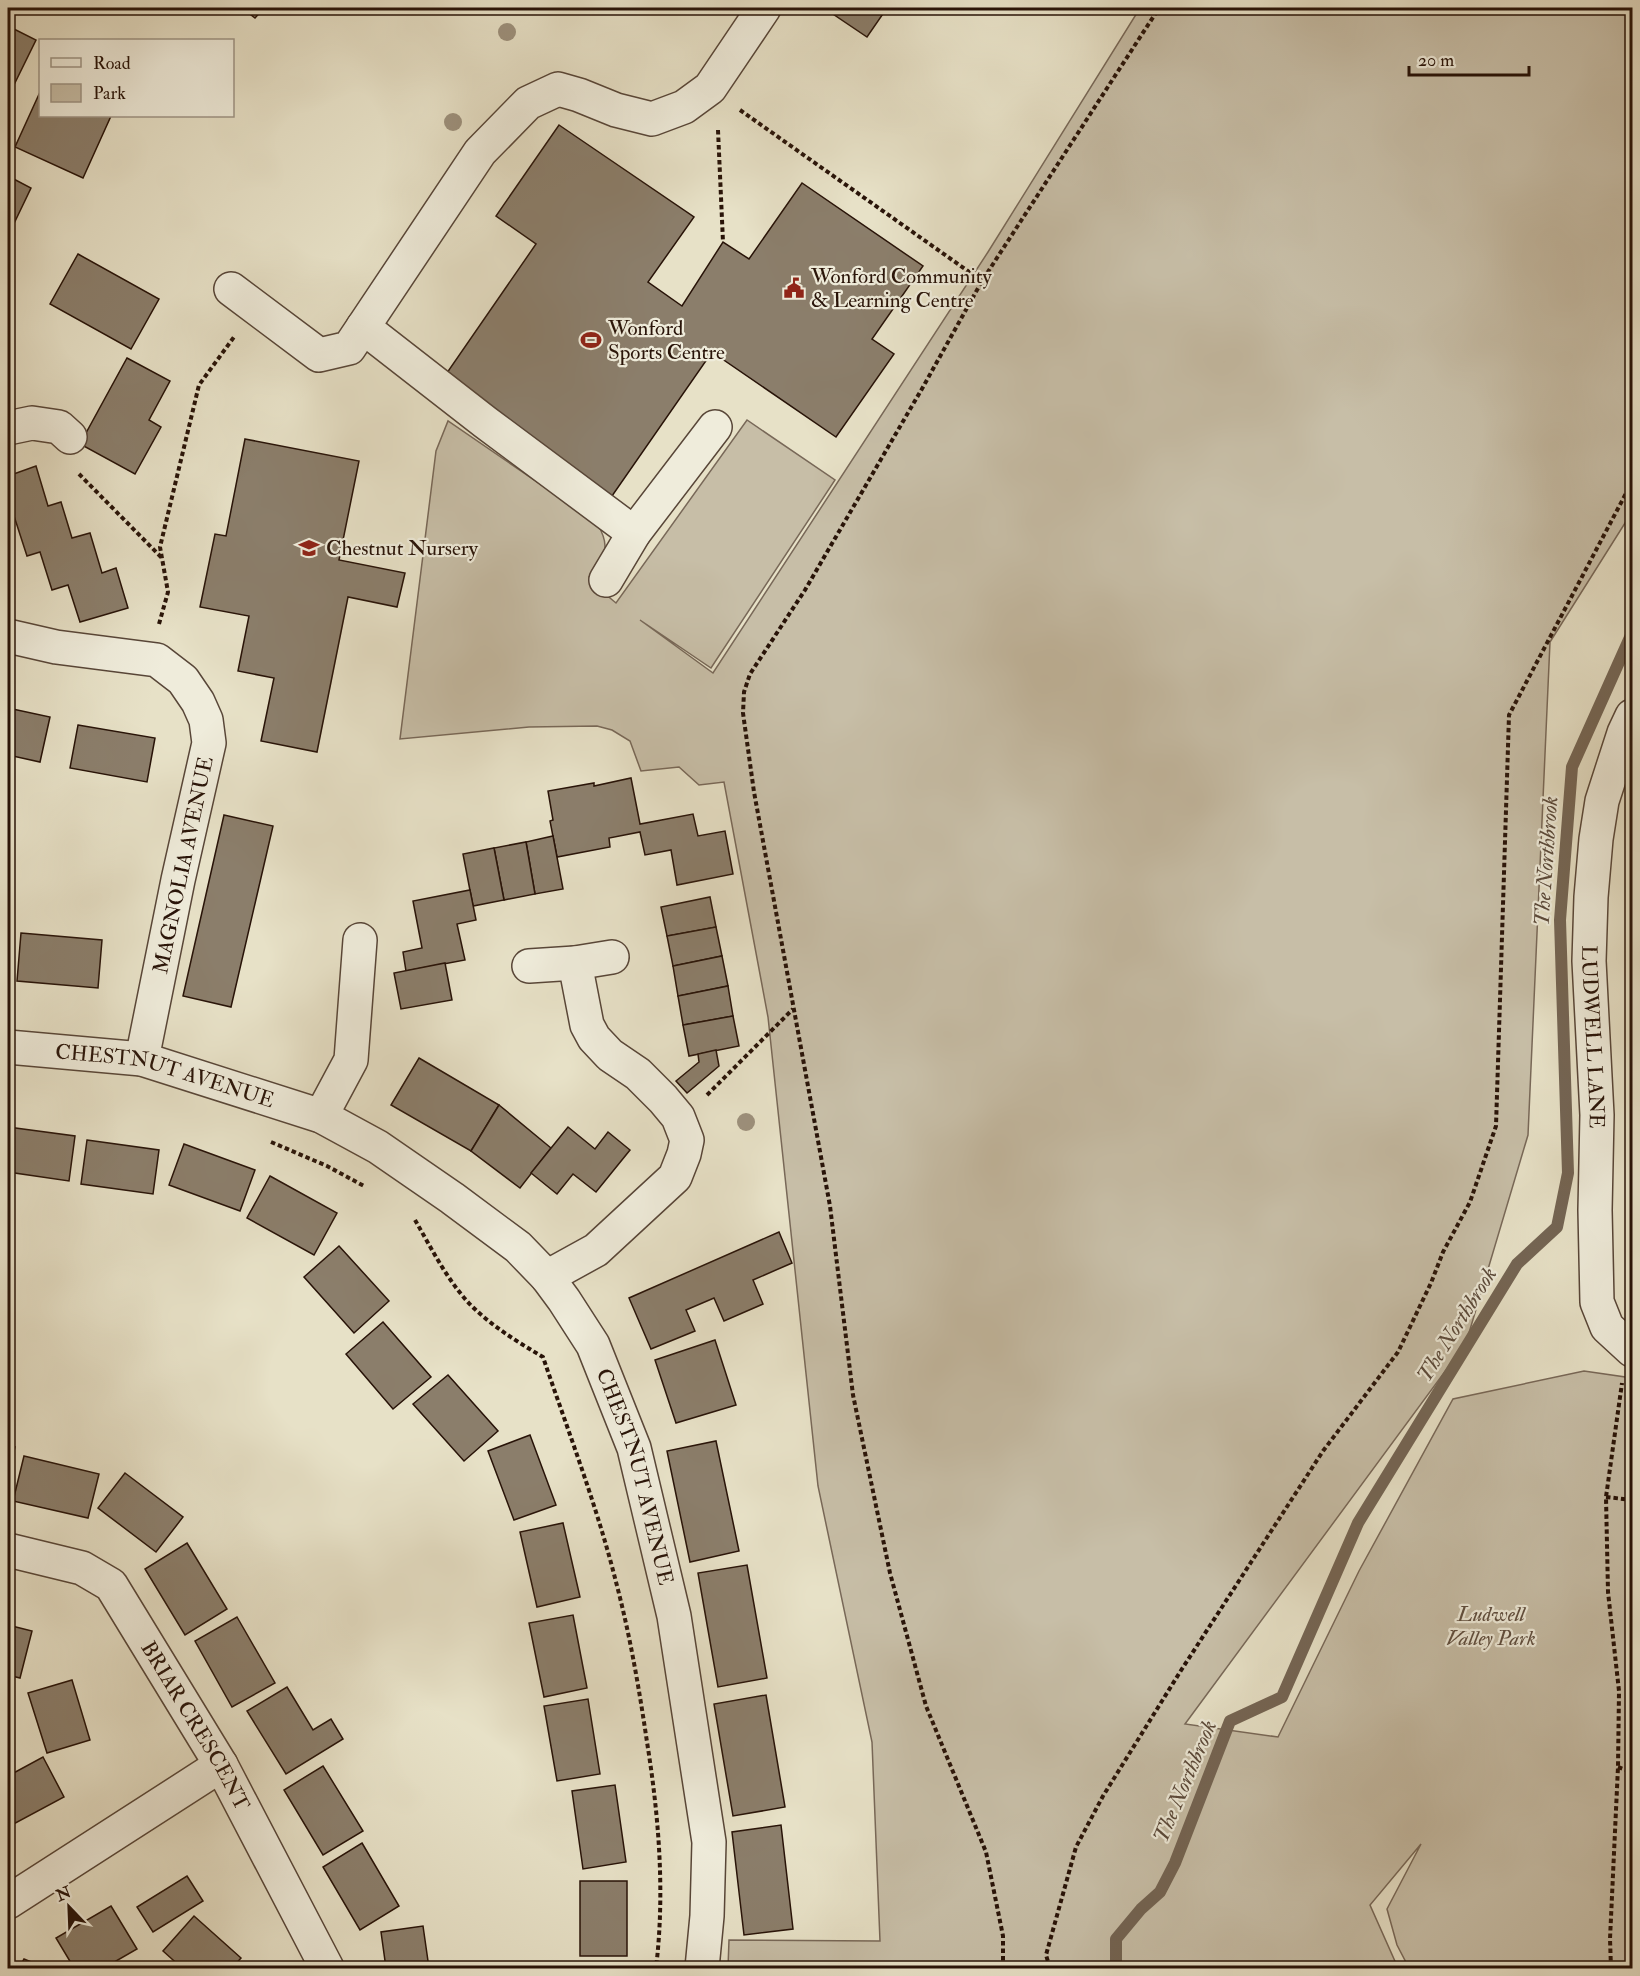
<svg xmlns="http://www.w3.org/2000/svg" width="1640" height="1976" viewBox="0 0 1640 1976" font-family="'IM FELL Double Pica',serif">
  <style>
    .green { fill: #c7bea7; stroke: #786858; stroke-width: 1.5 }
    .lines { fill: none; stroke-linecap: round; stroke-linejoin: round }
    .stream { stroke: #746554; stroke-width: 12 }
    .building { fill: #8b7e6b; stroke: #281308; stroke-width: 1.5 }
    .minor-casing { stroke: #584638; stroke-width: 36 }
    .path { stroke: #281308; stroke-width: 4; stroke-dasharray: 4.5 3; stroke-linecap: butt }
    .minor { stroke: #efecdb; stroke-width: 33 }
    .tree { fill: #9d917d }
    .labels { text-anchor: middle; stroke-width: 4.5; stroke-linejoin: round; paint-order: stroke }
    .poi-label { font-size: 21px; fill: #281308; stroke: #efecdb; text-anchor: start }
    .street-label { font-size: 21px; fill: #281308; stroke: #efecdb }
    .park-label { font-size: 21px; font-style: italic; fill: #604f40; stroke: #efecdb }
    .water-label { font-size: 22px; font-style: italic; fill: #5a493a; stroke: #efecdb }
  </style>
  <rect width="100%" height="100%" fill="#e7e1c7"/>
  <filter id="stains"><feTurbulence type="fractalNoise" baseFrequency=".00333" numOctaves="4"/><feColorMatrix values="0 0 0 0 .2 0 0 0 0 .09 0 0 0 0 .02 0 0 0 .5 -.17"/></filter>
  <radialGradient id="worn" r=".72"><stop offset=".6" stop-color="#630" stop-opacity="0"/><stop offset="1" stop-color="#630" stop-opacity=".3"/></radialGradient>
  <!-- green -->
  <path class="green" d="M1140,8H1632V512L1550,642L1528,1135L1466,1343L1185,1724L1278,1737L1359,1571L1453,1399L1584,1371L1632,1378V1968H1409L1397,1945L1387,1909L1421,1844L1370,1905L1398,1968H728L729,1940L880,1941L872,1742L818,1486L768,1017L724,782L699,785L679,767L641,771L630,741L612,730L597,726L529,727L400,739L436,451L448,421L597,523C612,549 604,554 589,577L592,583L616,603L747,420L835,480L711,668L640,620L713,673L988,252Z"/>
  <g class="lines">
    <!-- stream -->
    <path class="stream" d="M1116,1968V1939L1141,1909L1160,1892L1175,1863L1230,1721L1282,1697L1358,1523L1517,1264L1557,1227L1568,1173L1560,920L1572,767L1632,633"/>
  </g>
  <!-- building -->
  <g class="building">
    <path d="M242,8H264L255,18Z"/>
    <path d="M824,8H887L867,37Z"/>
    <path d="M8,26L36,40L8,97Z"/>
    <path d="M40,92V116H111L83,178L15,147Z"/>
    <path d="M559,125L694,217L648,282L682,306L723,242L749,259L802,183L923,266L872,339L894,354L836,437L712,352L612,496L442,380L536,244L496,216Z"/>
    <path d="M8,176L31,188L8,236Z"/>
    <path d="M78,254L159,299L131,349L50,304Z"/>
    <path d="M127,358L170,381L149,420L161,427L135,474L80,444Z"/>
    <path d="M245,439L359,461L339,560L405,573L397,607L348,597L317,752L261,741L274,678L238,671L249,616L200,607L215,534L226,536Z"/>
    <path d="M36,466L48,506L61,502L72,538L90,533L102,573L116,568L128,608L80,622L68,585L52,590L40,552L27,556L14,516L8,518V476Z"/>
    <path d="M8,708L50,717L40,762L8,755Z"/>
    <path d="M78,725L155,738L147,782L70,768Z"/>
    <path d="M631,778L640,824L693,814L698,836L725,831L733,874L677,885L671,850L645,855L640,832L609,838L610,847L557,857L550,821L553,820L548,791L594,783V786Z"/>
    <path d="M224,815L273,826L231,1007L183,996Z"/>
    <path d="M553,836L563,889L535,894L526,842Z"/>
    <path d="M526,842L535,894L504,900L494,848Z"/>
    <path d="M494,848L504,900L473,906L463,854Z"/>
    <path d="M470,890L476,920L457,924L465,960L406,971L403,952L422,948L413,901Z"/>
    <path d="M710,897L716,927L667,936L661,907Z"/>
    <path d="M716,927L722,956L673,966L667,936Z"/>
    <path d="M21,933L102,940L98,988L17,981Z"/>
    <path d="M722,956L728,986L678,996L673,966Z"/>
    <path d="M445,963L452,1000L401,1009L394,973Z"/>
    <path d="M728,986L733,1016L683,1025L678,996Z"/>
    <path d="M733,1016L739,1046L689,1056L683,1025Z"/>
    <path d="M716,1050L719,1066L687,1093L676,1081L699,1062L698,1054Z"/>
    <path d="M419,1058L499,1105L471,1151L391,1105Z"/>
    <path d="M499,1105L551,1148L520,1188L471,1151Z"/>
    <path d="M8,1127L75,1136L69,1181L8,1172Z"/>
    <path d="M568,1127L595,1149L608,1132L630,1150L596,1192L573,1174L557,1194L531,1173Z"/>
    <path d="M87,1140L159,1150L153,1194L81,1184Z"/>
    <path d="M184,1144L255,1170L240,1211L169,1185Z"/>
    <path d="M270,1176L337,1213L314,1255L247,1218Z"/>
    <path d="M779,1232L792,1263L753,1280L763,1304L724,1321L714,1298L686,1310L695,1331L651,1349L629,1298Z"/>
    <path d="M339,1246L389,1301L354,1333L304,1277Z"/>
    <path d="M383,1322L431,1377L393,1409L346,1354Z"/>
    <path d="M715,1340L736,1405L676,1423L655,1360Z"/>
    <path d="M448,1375L498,1431L464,1461L413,1404Z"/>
    <path d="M530,1435L556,1505L514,1520L488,1451Z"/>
    <path d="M716,1441L739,1551L690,1562L667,1451Z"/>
    <path d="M8,1446L15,1447L8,1477Z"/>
    <path d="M24,1456L99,1474L88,1518L13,1501Z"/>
    <path d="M125,1473L183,1517L156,1552L98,1508Z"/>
    <path d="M563,1523L580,1597L537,1607L520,1532Z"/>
    <path d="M187,1543L227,1609L185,1635L145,1569Z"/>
    <path d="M747,1565L767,1678L718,1687L698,1573Z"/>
    <path d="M573,1615L587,1688L544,1697L529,1623Z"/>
    <path d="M237,1617L275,1683L232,1707L195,1641Z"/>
    <path d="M8,1625L32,1631L20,1678L8,1675Z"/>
    <path d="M72,1680L90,1740L47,1753L28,1693Z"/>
    <path d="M287,1687L313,1730L331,1719L343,1739L286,1774L247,1711Z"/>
    <path d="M766,1695L785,1807L733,1816L714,1704Z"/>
    <path d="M588,1699L600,1774L557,1781L544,1706Z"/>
    <path d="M43,1757L64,1797L8,1827V1776Z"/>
    <path d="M323,1766L363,1831L323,1855L284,1790Z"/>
    <path d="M615,1785L626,1862L583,1869L572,1791Z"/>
    <path d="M781,1825L793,1929L744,1935L732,1832Z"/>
    <path d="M362,1843L399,1906L360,1930L323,1867Z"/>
    <path d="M187,1876L203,1901L153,1932L137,1907Z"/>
    <rect x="580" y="1881" width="47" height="75"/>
    <path d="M111,1906L137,1949L104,1968H74L56,1938Z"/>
    <path d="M194,1916L241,1958L232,1968H182L163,1951Z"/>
    <path d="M423,1926L429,1968H386L381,1932Z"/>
    <path d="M24,1959L46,1968H19Z"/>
  </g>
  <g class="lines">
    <!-- minor casing -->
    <g class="minor-casing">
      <g id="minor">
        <path d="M231,289L319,355L349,348L480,152L528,103L558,89L579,95L616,110L652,119L684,107L710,88L764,8"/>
        <path d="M363,327L485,422L634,533"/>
        <path d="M8,428L32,423L59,427L70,437"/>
        <path d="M606,580L634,533L715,427"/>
        <path d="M8,636L56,647L157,660L183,680L198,702L206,720L209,743L178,880L142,1059"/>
        <path id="s1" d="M1632,716L1624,733L1602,801L1596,839L1591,897L1589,961L1597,1115L1595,1210L1597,1302L1607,1327L1632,1350"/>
        <path d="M529,966L575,963L612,957"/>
        <path id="s2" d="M8,1047L142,1059L321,1116L378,1147L452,1198L518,1247L547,1277L564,1300L593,1345L634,1448L674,1616L709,1842L707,1916L702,1968"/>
        <path d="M321,1116L351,1060L360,940"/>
        <path d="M547,1277L596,1250L675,1177L684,1154L687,1140L678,1117L663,1099L638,1074L610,1055L594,1038L587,1025L575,963"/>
        <path id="s3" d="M8,1550L82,1568L111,1585L221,1765L327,1968"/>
        <path d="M8,1902L221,1765"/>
      </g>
    </g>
    <!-- path -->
    <g class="path">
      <path d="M740,110L982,281"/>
      <path d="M718,130L723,242"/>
      <path d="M79,474L162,558"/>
      <path d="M159,624L168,592L160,547L199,385L234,337"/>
      <path d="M707,1095L793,1009"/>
      <path d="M271,1142L327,1166L364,1186"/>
      <path d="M415,1220C433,1251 451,1288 478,1312C498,1330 521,1344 543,1357C568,1431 597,1506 616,1582C630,1635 639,1688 647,1742C659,1817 665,1893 656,1968"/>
      <path d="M1606,1497L1632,1500"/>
      <path d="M1618,1767L1632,1772"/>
      <path d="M1003,1968V1936L986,1852L926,1706L890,1573L853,1395L830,1206L754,792L743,713L744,692L750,674L805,590L923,387L982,281L1159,8"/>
      <path d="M1050,1968L1046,1955L1076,1847L1103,1796L1180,1672L1323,1451L1398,1352L1431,1283L1443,1252L1470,1202L1496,1126L1509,715L1632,482"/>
      <path d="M1611,1968L1610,1939L1618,1767L1619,1691L1608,1592L1606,1497L1622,1383"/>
    </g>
    <!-- minor -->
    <use href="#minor" class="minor"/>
  </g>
  <!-- trees -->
  <g class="tree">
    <circle cx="507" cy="32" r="9"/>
    <circle cx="453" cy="122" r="9"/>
    <circle cx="746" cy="1122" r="9"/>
  </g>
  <!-- icons -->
  <defs>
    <g id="civic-bare" transform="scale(1.62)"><path d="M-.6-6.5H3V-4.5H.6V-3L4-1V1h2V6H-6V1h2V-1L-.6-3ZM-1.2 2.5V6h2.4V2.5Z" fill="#8f2418" stroke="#efecdb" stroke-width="2.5" paint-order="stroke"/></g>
    <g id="stadium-bare" transform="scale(1.62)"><path d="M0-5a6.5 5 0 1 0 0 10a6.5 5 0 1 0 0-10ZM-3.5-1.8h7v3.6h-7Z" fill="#8f2418" stroke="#efecdb" stroke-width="2.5" paint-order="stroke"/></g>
    <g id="school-bare" transform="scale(1.62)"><path d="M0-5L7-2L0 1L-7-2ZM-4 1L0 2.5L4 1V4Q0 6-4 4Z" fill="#8f2418" stroke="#efecdb" stroke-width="2.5" paint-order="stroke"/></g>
  </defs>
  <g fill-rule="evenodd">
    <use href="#civic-bare" x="794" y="288"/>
    <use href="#stadium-bare" x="591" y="340"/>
    <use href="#school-bare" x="309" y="548"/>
  </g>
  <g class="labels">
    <!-- poi labels -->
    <g class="poi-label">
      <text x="811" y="283">Wonford Community<tspan x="811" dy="24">&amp; Learning Centre</tspan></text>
      <text x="608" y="335">Wonford<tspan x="608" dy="24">Sports Centre</tspan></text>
      <text x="326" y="555">Chestnut Nursery</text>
    </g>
    <!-- street labels -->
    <g class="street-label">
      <text transform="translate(183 865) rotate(-78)" y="7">MAGNOLIA AVENUE</text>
      <text dy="7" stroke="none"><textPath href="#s1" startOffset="327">LUDWELL LANE</textPath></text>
      <text dy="7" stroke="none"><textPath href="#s2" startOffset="160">CHESTNUT AVENUE</textPath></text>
      <text dy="7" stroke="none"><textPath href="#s2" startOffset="822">CHESTNUT AVENUE</textPath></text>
      <text dy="7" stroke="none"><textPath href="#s3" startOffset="274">BRIAR CRESCENT</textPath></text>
    </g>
    <!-- park labels -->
    <g class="park-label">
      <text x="1491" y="1621">Ludwell<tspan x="1491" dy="24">Valley Park</tspan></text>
    </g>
    <!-- water labels -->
    <g class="water-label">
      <text transform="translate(1545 861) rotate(-86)" y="8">The Northbrook</text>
      <text transform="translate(1456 1324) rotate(-58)" y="8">The Northbrook</text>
      <text transform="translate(1184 1781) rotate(-67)" y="8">The Northbrook</text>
    </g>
  </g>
  <!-- margin -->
  <rect width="1640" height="1976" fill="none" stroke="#e7e1c7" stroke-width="30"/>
  <rect x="9" y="9" width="1622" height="1958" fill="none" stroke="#281308" stroke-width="3"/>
  <rect x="15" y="15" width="1610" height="1946" fill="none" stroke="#281308" stroke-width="1.5"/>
  <!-- legend -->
  <rect x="39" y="39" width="195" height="78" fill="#efecdb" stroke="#9f9587" stroke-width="1.5"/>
  <rect x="51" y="58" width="30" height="9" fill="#efecdb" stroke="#9f9587" stroke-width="1.5"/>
  <text x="93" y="69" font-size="18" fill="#281308">Road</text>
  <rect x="51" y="84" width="30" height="18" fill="#c7bea7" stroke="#9f9587" stroke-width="1.5"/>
  <text x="93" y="99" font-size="18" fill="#281308">Park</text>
  <!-- north arrow -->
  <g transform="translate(69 1907) rotate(337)" stroke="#efecdb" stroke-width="4.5" paint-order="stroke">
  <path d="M0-4.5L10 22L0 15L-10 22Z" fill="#281308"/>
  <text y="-9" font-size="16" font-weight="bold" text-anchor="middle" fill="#281308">N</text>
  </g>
  <!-- scale -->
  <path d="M1409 66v9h120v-9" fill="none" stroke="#281308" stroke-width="3"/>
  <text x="1418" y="66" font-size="18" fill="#281308" stroke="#efecdb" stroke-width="4.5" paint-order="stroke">20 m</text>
  <rect width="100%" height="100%" filter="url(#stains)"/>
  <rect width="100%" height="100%" fill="url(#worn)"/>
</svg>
